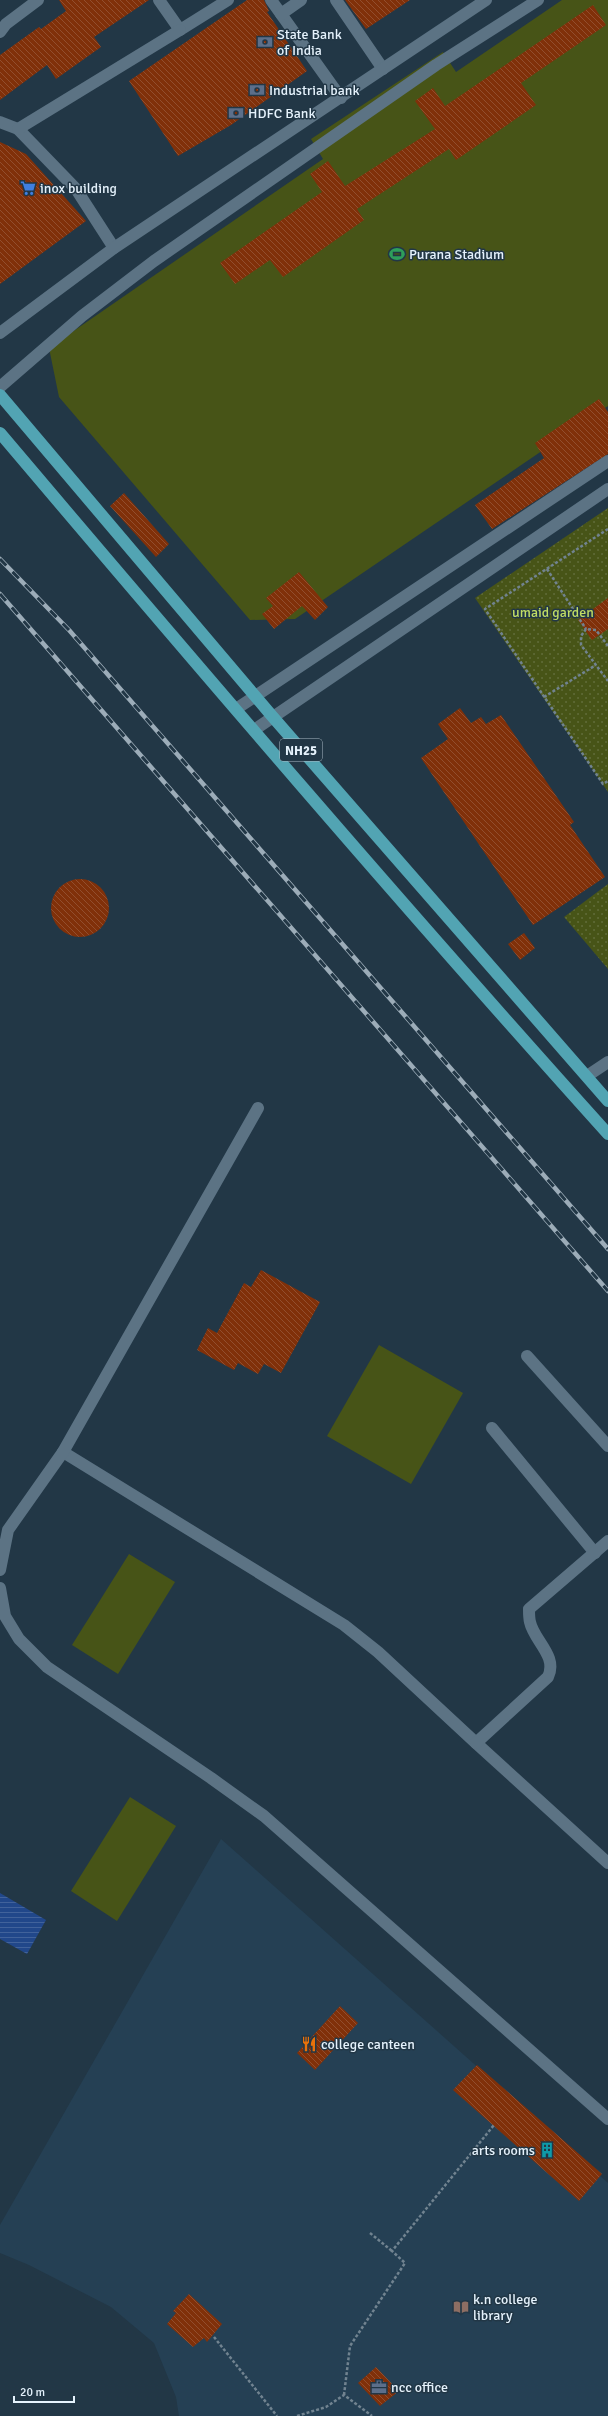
<svg xmlns="http://www.w3.org/2000/svg" width="608" height="2416" viewBox="0 0 608 2416" font-family="Signika,sans-serif">
  <style>
    .built { fill: #254054 }
    .green { fill: url(#green-dots) }
    .pitch { fill: #475417 }
    .water { fill: url(#water-rules) }
    .building { fill: url(#building-back-hatch) }
    .lines { fill: none; stroke-linecap: round; stroke-linejoin: round }
    .path { stroke: #718390; stroke-width: 2.5; stroke-dasharray: 3 2; stroke-linecap: butt }
    .street { stroke: #5c7384; stroke-width: 12 }
    .secondary { stroke: #5c7384; stroke-width: 12 }
    .primary { stroke: #52a4b3; stroke-width: 12 }
    .rail-casing { stroke: #9cacb8; stroke-width: 4.5 }
    .rail { stroke: #223746; stroke-width: 3; stroke-dasharray: 9; stroke-linecap: butt }
    .labels { text-anchor: middle; stroke-width: 3; stroke-linejoin: round; paint-order: stroke }
    .shield { fill: #223746; stroke: #aabac5; stroke-width: 1 }
    .shield-label { font-size: 13px; font-weight: bold; fill: #e5f2fc }
    .poi-label { font-size: 14px; fill: #e5f2fc; stroke: #223746; text-anchor: start }
    .park-label { font-size: 14px; fill: #c1dd64; stroke: #223746 }
  </style>
  <defs>
    <pattern id="green-dots" width="8" height="8" patternUnits="userSpaceOnUse"><rect width="8" height="8" fill="#475417"/><path d="M2 2h.1M6 6h.1" fill="none" stroke="#616d3a" stroke-width="1.8" stroke-linecap="round"/></pattern>
    <pattern id="water-rules" width="6" height="5" patternUnits="userSpaceOnUse"><rect width="6" height="5" fill="#21478a"/><path d="M0 2.5h6" fill="none" stroke="#41629b"/></pattern>
    <pattern id="building-back-hatch" width="6" height="6" patternUnits="userSpaceOnUse"><rect width="6" height="6" fill="#803009"/><path d="M-1 5l2 2M0 0l6 6M5-1l2 2" fill="none" stroke="#924e2e"/></pattern>
  </defs>
  <rect width="100%" height="100%" fill="#223746"/>
  <!-- built -->
  <path class="built" d="M221,1839L608,2183V2416H179L176,2397L154,2343L111,2307L29,2265L0,2253V2225Z"/>
  <!-- green -->
  <g class="green">
    <path d="M608,508V792L475,598Z"/>
    <path d="M608,884V969L564,917Z"/>
  </g>
  <!-- pitch -->
  <g class="pitch">
    <path d="M562,0H608V406L295,619L250,620L59,397L49,348L323,159L311,139L443,52L456,72Z"/>
    <path d="M379,1345L463,1393L411,1484L327,1436Z"/>
    <path d="M129,1554L175,1582L118,1674L72,1645Z"/>
    <path d="M130,1797L176,1826L117,1921L71,1891Z"/>
  </g>
  <!-- water -->
  <path class="water" d="M0,1893L46,1920L27,1954L0,1939Z"/>
  <!-- building -->
  <g class="building">
    <path d="M59,0H149L94,37L101,47L56,79L47,65L0,100V55L39,27L41,29L66,11Z"/>
    <path d="M247,0H264L269,11L267,12L307,71L231,125L178,156L129,81Z"/>
    <path d="M345,0H410L366,29Z"/>
    <path d="M593,5L606,25L521,83L536,105L456,160L449,149L357,209L364,220L283,277L270,260L235,284L220,263L322,192L310,174L328,161L345,186L435,129L415,101L433,88L445,106Z"/>
    <path d="M0,142L26,154L86,221L0,284Z"/>
    <path d="M599,399L608,412V454L492,529L475,505L544,458L535,443Z"/>
    <path d="M124,493L169,544L156,557L110,506Z"/>
    <path d="M299,572L328,607L315,620L302,606L274,629L262,614L273,606L266,598Z"/>
    <path d="M608,598V629L592,640L578,620Z"/>
    <path d="M460,708L471,723L481,717L486,724L501,715L574,822L570,825L605,877L533,925L421,758L448,739L438,724Z"/>
    <circle cx="80" cy="908" r="29"/>
    <path d="M524,933L535,948L520,960L508,944Z"/>
    <path d="M261,1270L320,1302L281,1373L264,1364L258,1374L238,1363L234,1370L197,1350L208,1328L217,1333L244,1283L251,1287Z"/>
    <path d="M340,2006L358,2023L315,2070L297,2053Z"/>
    <path d="M477,2065L602,2174L579,2201L453,2090Z"/>
    <path d="M189,2294L222,2324L207,2342L204,2338L193,2347L167,2324L176,2313L173,2311Z"/>
    <path d="M376,2367L399,2391L380,2406L358,2383Z"/>
  </g>
  <g class="lines">
    <!-- path -->
    <g class="path">
      <path d="M608,529L485,609L603,784L608,781"/>
      <path d="M547,569L586,629"/>
      <path d="M608,646L596,630L586,629L581,636V645L608,681"/>
      <path d="M544,697L596,665"/>
      <path d="M370,2233L392,2251"/>
      <path d="M214,2337L277,2416"/>
      <path d="M344,2395L350,2346L405,2263L392,2251L494,2125"/>
      <path d="M297,2416L326,2407L344,2395L372,2416"/>
    </g>
    <!-- street -->
    <g class="street">
      <path d="M159,0L180,30L228,0"/>
      <path d="M271,0L341,98"/>
      <path d="M336,0L383,69"/>
      <path d="M281,14L301,0"/>
      <path d="M0,32L6,24L38,0"/>
      <path d="M0,122L18,129L76,189L114,248"/>
      <path d="M18,129L180,30"/>
      <path d="M236,709L608,461"/>
      <path d="M254,730L608,489"/>
      <path d="M587,1076L608,1062"/>
      <path d="M527,1356L608,1446"/>
      <path d="M492,1428L595,1553"/>
      <path d="M63,1452L344,1625L378,1652L476,1743L608,1863"/>
      <path d="M0,1570L8,1530L63,1452L258,1108"/>
      <path d="M0,1588L5,1616L19,1639L47,1667L211,1778L264,1816L608,2119"/>
      <path d="M476,1743L548,1677C558,1656 534,1641 530,1622C529,1618 529,1613 529,1609L608,1541"/>
    </g>
    <!-- secondary -->
    <g class="secondary">
      <path d="M0,333L114,248L486,0"/>
      <path d="M0,387L82,316L154,261L436,65L538,0"/>
    </g>
    <!-- primary -->
    <g class="primary">
      <path d="M0,395L272,716L608,1101"/>
      <path d="M0,433C200,669 401,904 608,1134"/>
    </g>
    <!-- rail casing -->
    <g class="rail-casing">
      <g id="rail">
        <path d="M0,559L69,630L608,1249"/>
        <path d="M0,594L608,1291"/>
      </g>
    </g>
    <!-- rail -->
    <use href="#rail" class="rail"/>
  </g>
  <!-- icons -->
  <defs>
    <g id="bank-bare" transform="scale(1.2)"><path d="M-6-4H6V4H-6ZM0-2.3a2.3 2.3 0 1 0 0 4.6a2.3 2.3 0 1 0 0-4.6Z" fill="#5c6f8a" stroke="#223746" stroke-width="2.5" paint-order="stroke"/></g>
    <g id="supermarket-bare" transform="scale(1.2)"><path d="M-6-5.5h2.5l.6 2H6L4.5 2H-2.5L-4.4-4H-6ZM-1.5 3.2a1.3 1.3 0 1 0 .1 0ZM3 3.2a1.3 1.3 0 1 0 .1 0Z" fill="#3f7fe0" stroke="#223746" stroke-width="2.5" paint-order="stroke"/></g>
    <g id="stadium-bare" transform="scale(1.2)"><path d="M0-5a6.5 5 0 1 0 0 10a6.5 5 0 1 0 0-10ZM-3.5-1.8h7v3.6h-7Z" fill="#2e9e5b" stroke="#223746" stroke-width="2.5" paint-order="stroke"/></g>
    <g id="restaurant-bare" transform="scale(1.2)"><path d="M-5-6h1v4h1v-4h1v4h1v-4h1v5L-1.5 .5V6h-2V.5L-5-1ZM5-6V6H3V1.5H1.5Q1.5-4 5-6Z" fill="#e8710a" stroke="#223746" stroke-width="2.5" paint-order="stroke"/></g>
    <g id="building-bare" transform="scale(1.2)"><path d="M-4-6H4V6H1V3H-1V6H-4ZM-2.5-4.3h1.7v1.8h-1.7ZM.8-4.3h1.7v1.8H.8ZM-2.5-1h1.7V.8h-1.7ZM.8-1h1.7V.8H.8Z" fill="#0f9aa8" stroke="#223746" stroke-width="2.5" paint-order="stroke"/></g>
    <g id="library-bare" transform="scale(1.2)"><path d="M-6-4Q-3-5.5-.7-3.5V5Q-3 3-6 4ZM6-4Q3-5.5 .7-3.5V5Q3 3 6 4Z" fill="#8d6e63" stroke="#223746" stroke-width="2.5" paint-order="stroke"/></g>
    <g id="office-bare" transform="scale(1.2)"><path d="M-6-3h4V-5.5h4V-3h4V5H-6ZM-1-4.5V-3h2v-1.5ZM-6 0V1H6V0Z" fill="#5c6f8a" stroke="#223746" stroke-width="2.5" paint-order="stroke"/></g>
  </defs>
  <g fill-rule="evenodd">
    <use href="#bank-bare" x="265" y="42"/>
    <use href="#bank-bare" x="257" y="90"/>
    <use href="#bank-bare" x="236" y="113"/>
    <use href="#supermarket-bare" x="28" y="188"/>
    <use href="#stadium-bare" x="397" y="254"/>
    <use href="#restaurant-bare" x="309" y="2044"/>
    <use href="#building-bare" x="547" y="2150"/>
    <use href="#library-bare" x="461" y="2307"/>
    <use href="#office-bare" x="379" y="2387"/>
  </g>
  <g class="labels">
    <!-- shield labels -->
    <rect class="shield" x="280" y="739" width="42" height="22" rx="3"/>
    <g class="shield-label">
      <text x="301" y="755">NH25</text>
    </g>
    <!-- poi labels -->
    <g class="poi-label">
      <text x="277" y="39">State Bank<tspan x="277" dy="16">of India</tspan></text>
      <text x="269" y="95">Industrial bank</text>
      <text x="248" y="118">HDFC Bank</text>
      <text x="40" y="193">inox building</text>
      <text x="409" y="259">Purana Stadium</text>
      <text x="321" y="2049">college canteen</text>
      <text x="535" y="2155" text-anchor="end">arts rooms</text>
      <text x="473" y="2304">k.n college<tspan x="473" dy="16">library</tspan></text>
      <text x="391" y="2392">ncc office</text>
    </g>
    <!-- park labels -->
    <g class="park-label">
      <text x="553" y="617">umaid garden</text>
    </g>
  </g>
  <!-- scale -->
  <path d="M14 2396v6h60v-6" fill="none" stroke="#e5f2fc" stroke-width="2"/>
  <text x="20" y="2396" font-size="12" fill="#e5f2fc" stroke="#223746" stroke-width="3" paint-order="stroke">20 m</text>
</svg>
